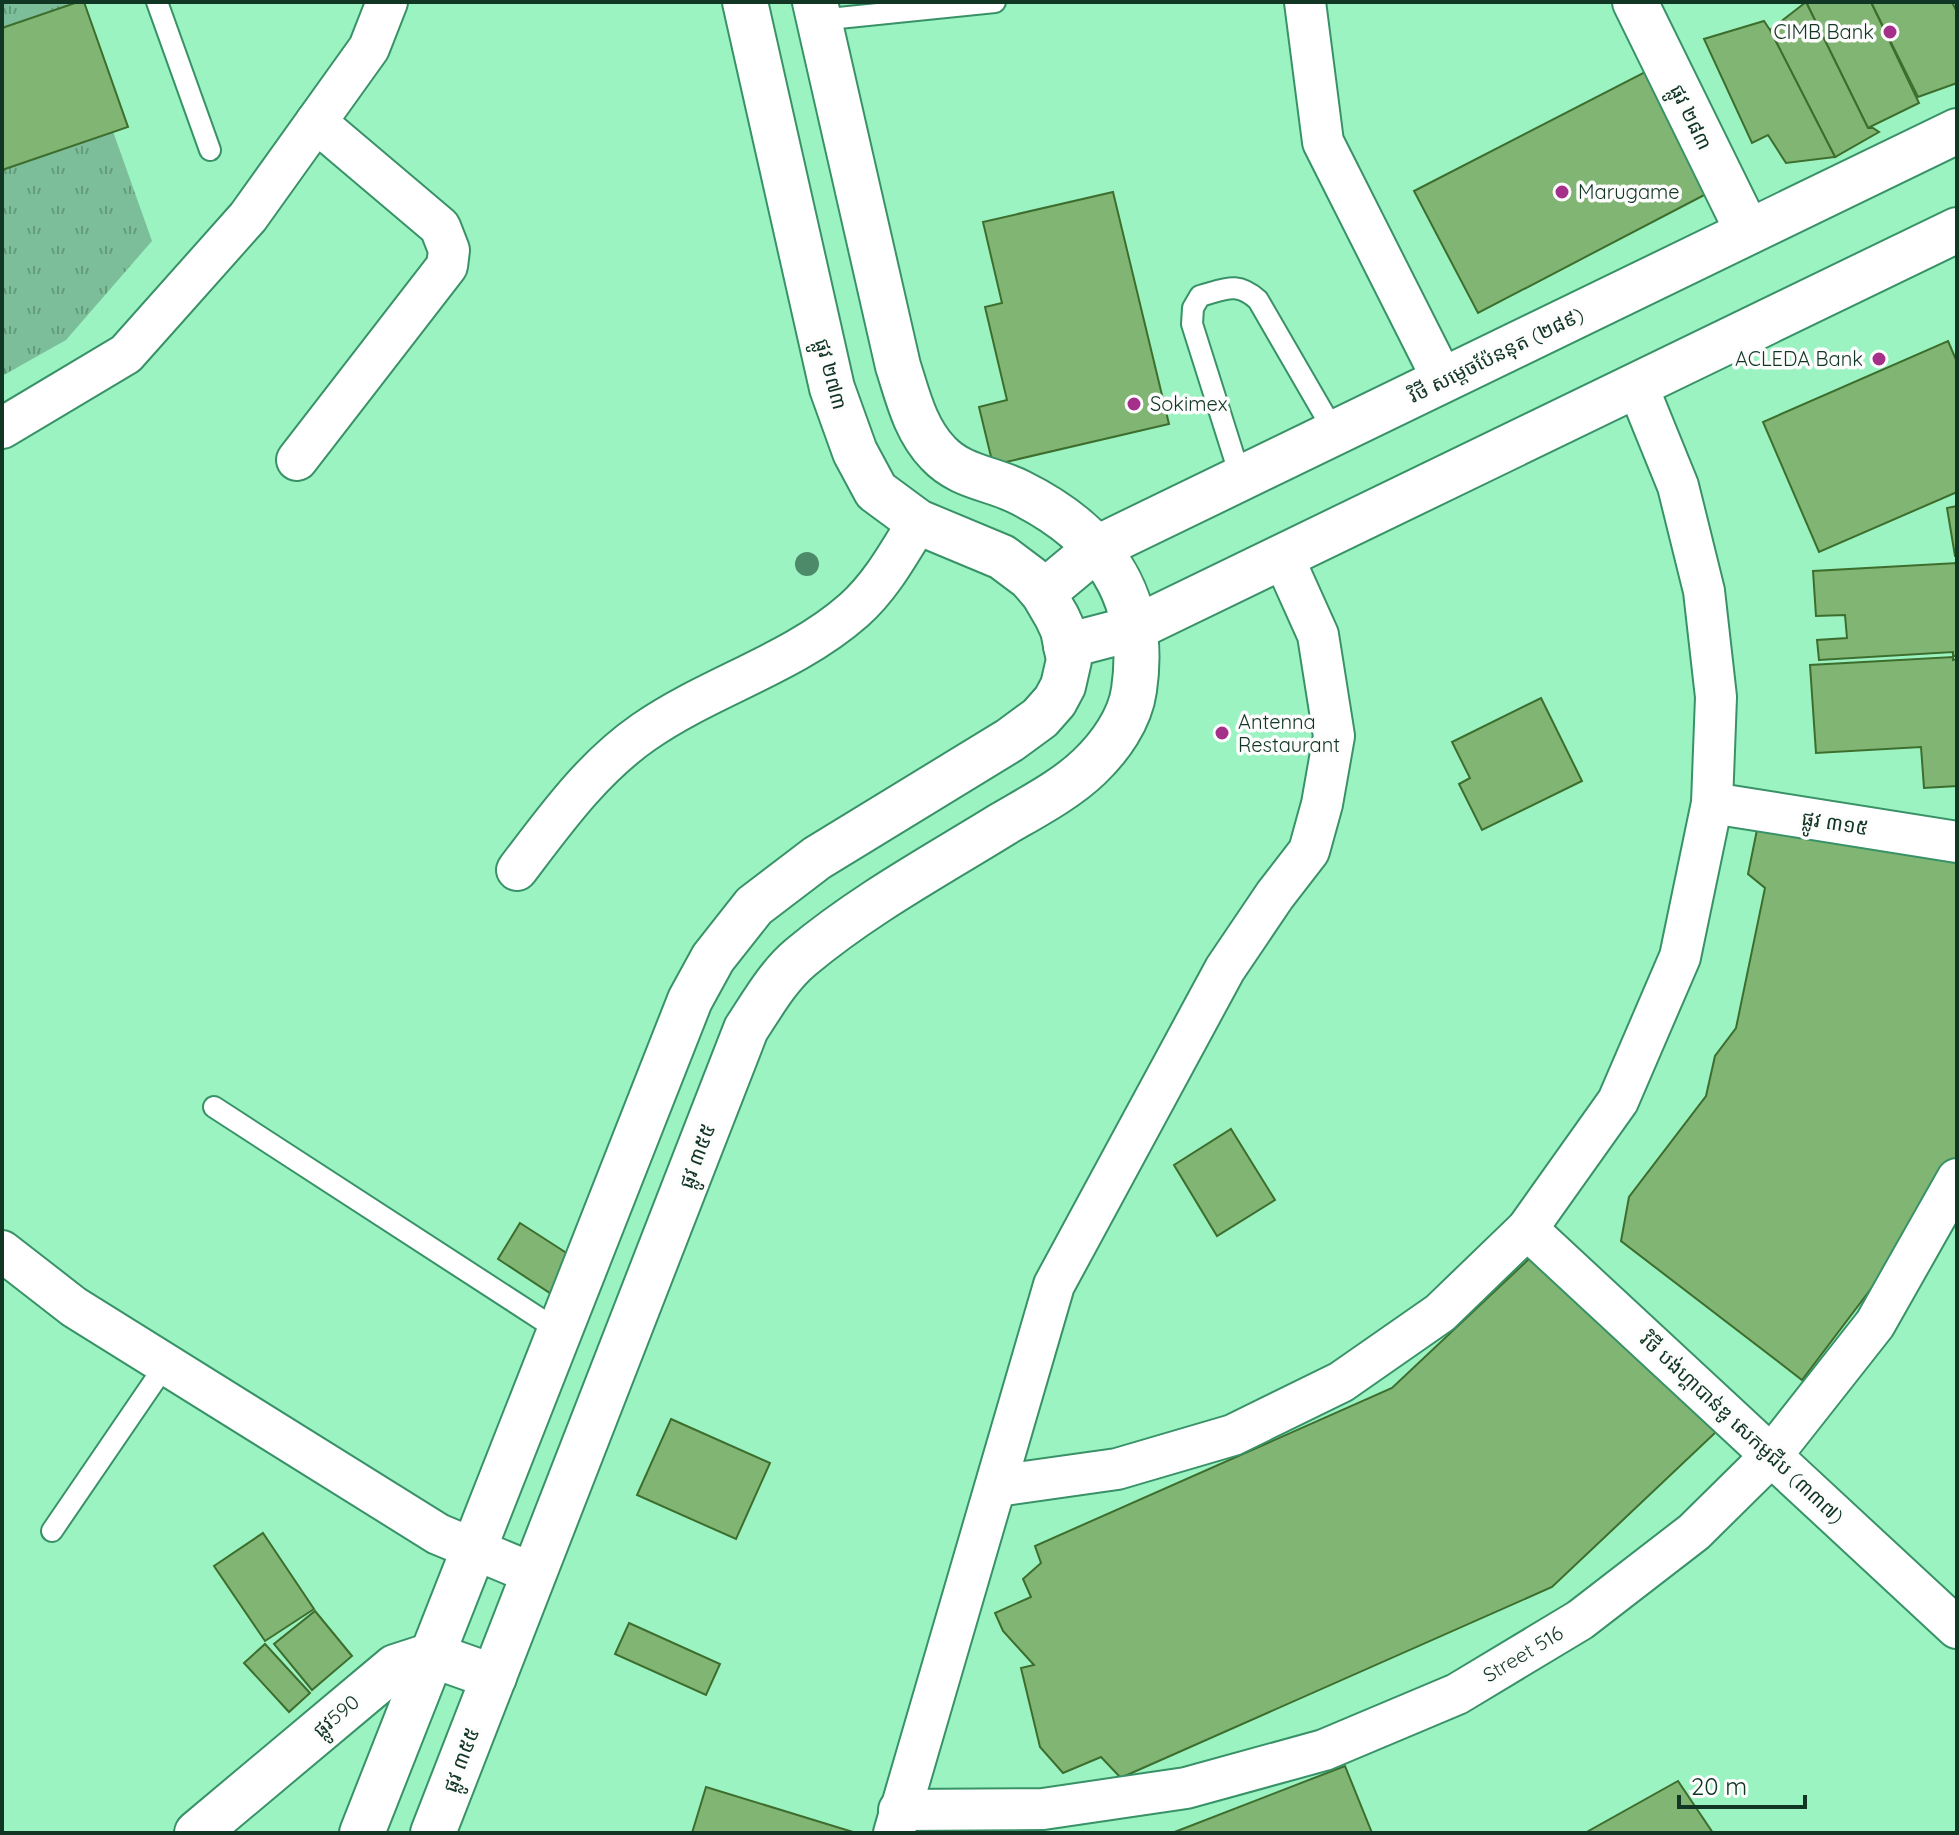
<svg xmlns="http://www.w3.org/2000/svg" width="1959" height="1835" viewBox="0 0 1959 1835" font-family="Quicksand,'Noto Sans Khmer',sans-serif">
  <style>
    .grass { fill: url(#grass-tufts) }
    .building { fill: #81b573; stroke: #3d6e2e; stroke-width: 2 }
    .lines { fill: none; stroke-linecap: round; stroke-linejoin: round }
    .lane-casing { stroke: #399267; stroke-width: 24 }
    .street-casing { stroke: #399267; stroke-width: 44 }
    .secondary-casing { stroke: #399267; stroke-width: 48 }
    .primary-casing { stroke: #399267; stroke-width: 48 }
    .lane { stroke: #fff; stroke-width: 20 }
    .street { stroke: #fff; stroke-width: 40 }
    .secondary { stroke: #fff; stroke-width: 44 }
    .primary { stroke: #fff; stroke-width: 44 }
    .tree { fill: #4d8a69 }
    .poi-dot { fill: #a53089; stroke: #fdfdfd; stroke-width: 3 }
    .labels { text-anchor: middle; stroke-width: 7; stroke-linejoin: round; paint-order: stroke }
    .poi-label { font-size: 20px; fill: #113624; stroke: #fdfdfd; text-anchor: start }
    .street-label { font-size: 20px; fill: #113624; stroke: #fdfdfd }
  </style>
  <defs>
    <pattern id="grass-tufts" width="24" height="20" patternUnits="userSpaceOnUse" patternTransform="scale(2)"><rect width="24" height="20" fill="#7cbe99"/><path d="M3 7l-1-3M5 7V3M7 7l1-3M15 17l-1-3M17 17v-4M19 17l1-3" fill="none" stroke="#649b7d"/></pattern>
  </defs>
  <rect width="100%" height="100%" fill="#9bf3c2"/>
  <!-- grass -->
  <path class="grass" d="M2,2H67L152,241L66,340L2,376Z"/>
  <!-- building -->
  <g class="building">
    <path d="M78,2H84L128,127L2,170V28Z"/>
    <path d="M1806,2H1871L1919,103L1868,128Z"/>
    <path d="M1806,2L1868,128H1873L1879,132L1835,157L1770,30Z"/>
    <path d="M1871,2H1952L1957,12V83L1918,97Z"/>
    <path d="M1764,21L1770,30L1835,157L1786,163L1768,135L1752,143L1704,39Z"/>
    <path d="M1647,71L1710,192L1478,313L1414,191Z"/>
    <path d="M1113,192L1169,424L993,465L979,407L1007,400L985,307L1002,303L983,222Z"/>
    <path d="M1948,341L1957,362V492L1819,552L1763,422Z"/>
    <path d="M1957,506V556H1955L1947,508Z"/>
    <path d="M1957,563V656H1953V652L1819,660L1817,640L1847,638L1845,615L1816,616L1813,571Z"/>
    <path d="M1953,657V660L1957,659V786L1924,788L1921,747L1816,753L1810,665Z"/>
    <path d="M1541,698L1582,781L1482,830L1459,784L1470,778L1452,742Z"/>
    <path d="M1760,815L1957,858V1164L1954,1179L1802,1380L1621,1241L1629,1197L1706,1096L1715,1056L1736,1028L1765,888L1748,874Z"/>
    <path d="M1231,1129L1275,1200L1217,1236L1174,1165Z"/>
    <path d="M520,1223L579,1261L556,1297L498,1259Z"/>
    <path d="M1530,1258L1545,1273L1557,1261L1717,1431L1552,1587L1118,1779L1120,1777L1101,1757L1063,1773L1040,1747L1021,1668L1034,1665L1003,1631L995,1613L1031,1597L1023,1579L1041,1563L1035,1546L1392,1388Z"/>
    <path d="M671,1419L770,1463L736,1539L637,1495Z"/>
    <path d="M263,1533L314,1609L265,1641L214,1566Z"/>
    <path d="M315,1611L352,1656L312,1690L274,1644Z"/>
    <path d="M629,1623L720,1664L706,1695L615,1654Z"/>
    <path d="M265,1644L310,1693L289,1712L244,1663Z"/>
    <path d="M1345,1766L1372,1833H1172Z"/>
    <path d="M1678,1781L1713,1833H1585Z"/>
    <path d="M706,1787L853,1832L852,1833H692Z"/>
  </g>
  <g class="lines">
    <!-- lane casing -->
    <g class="lane-casing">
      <g id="lane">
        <path d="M157,2L210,150"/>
        <path d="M819,20L995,2"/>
        <path d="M1241,479L1192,324L1193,308L1200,296C1226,289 1237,281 1258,300L1335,433"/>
        <path d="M214,1107L559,1331"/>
        <path d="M52,1531L166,1364"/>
      </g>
    </g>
    <!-- street casing -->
    <g class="street-casing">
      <g id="street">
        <path d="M1305,2L1323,142L1443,380"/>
        <path d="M2,428L126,354L248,217L369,48L387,2"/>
        <path d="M297,460L447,266L449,250L440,227L316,122"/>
        <path d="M1712,803L1957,842"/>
        <path d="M517,870C555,820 592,768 644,732C710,686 793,664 854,610C881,586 899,553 918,522"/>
        <path d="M1527,1229L1957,1628"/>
        <path d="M2,1251L74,1307L438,1534L534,1574"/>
        <path d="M997,1486L1117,1469L1233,1435L1341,1382L1440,1313L1527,1229L1618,1101L1680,957L1712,803L1716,697L1704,591L1678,486L1637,385"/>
        <path d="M899,1810L1043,1809L1186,1788L1324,1750L1457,1694L1580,1620L1694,1532L1771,1456L1875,1324L1957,1179"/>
        <path d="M894,1833L1054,1285L1225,969L1275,895L1309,851L1322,804L1334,736L1318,635L1283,557"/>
      </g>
    </g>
    <!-- secondary casing -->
    <g class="secondary-casing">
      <g id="secondary">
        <path d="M1635,2L1748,232"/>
        <path d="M1043,593L1097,548L1957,131"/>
        <path d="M1066,646L1135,628L1957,230"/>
        <path d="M197,1833L395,1667L432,1655L494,1677"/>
      </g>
    </g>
    <!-- primary casing -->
    <g class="primary-casing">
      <g id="primary">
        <path d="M362,1833L690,1000L713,958L754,906L817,858L1010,740L1040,718L1055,701L1063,686L1069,660L1063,630L1057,617L1043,593L1030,578L1002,557L918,522L876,491L855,452L832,388L745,2"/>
        <path d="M433,1833L746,1029C762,1005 778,976 801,957C863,905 935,866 1003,824C1032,807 1065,790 1089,767C1110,747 1130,719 1134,690C1148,595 1102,533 1019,492C991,478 960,477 938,453C915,429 908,397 898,366L815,2"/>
      </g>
    </g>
    <!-- lane -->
    <use href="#lane" class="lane"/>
    <!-- street -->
    <use href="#street" class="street"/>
    <!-- secondary -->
    <use href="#secondary" class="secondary"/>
    <!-- primary -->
    <use href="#primary" class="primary"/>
  </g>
  <!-- trees -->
  <circle class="tree" cx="807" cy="564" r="12"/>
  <!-- markers -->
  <g class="poi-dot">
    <circle cx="1890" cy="32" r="8"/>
    <circle cx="1562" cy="192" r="8"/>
    <circle cx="1879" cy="359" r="8"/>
    <circle cx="1134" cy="404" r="8"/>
    <circle cx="1222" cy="733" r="8"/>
  </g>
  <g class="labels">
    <!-- poi labels -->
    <g class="poi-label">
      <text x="1874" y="39" text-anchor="end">CIMB Bank</text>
      <text x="1578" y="199">Marugame</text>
      <text x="1863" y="366" text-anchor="end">ACLEDA Bank</text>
      <text x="1150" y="411">Sokimex</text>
      <text x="1238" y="729">Antenna<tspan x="1238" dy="23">Restaurant</tspan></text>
    </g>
    <!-- street labels -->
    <g class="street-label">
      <text transform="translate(1691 117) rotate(64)" y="7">ផ្លូវ ២៨៣</text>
      <text transform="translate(1496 355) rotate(-26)" y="7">វិថី សម្តេចប៉ែននុត (២៨៩)</text>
      <text transform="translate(831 374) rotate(75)" y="7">ផ្លូវ ២៧៣</text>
      <text transform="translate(1835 823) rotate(9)" y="7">ផ្លូវ ៣១៥</text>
      <text transform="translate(697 1156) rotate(-69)" y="7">ផ្លូវ ៣៥៥</text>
      <text transform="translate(1742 1428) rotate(43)" y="7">វិថី បង់ហ្គាបាន់ឌូ សេកមូជីប (៣៣៧)</text>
      <text transform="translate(1523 1654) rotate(-31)" y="7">Street 516</text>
      <text transform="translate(336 1716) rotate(-40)" y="7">ផ្លូវ590</text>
      <text transform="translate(461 1760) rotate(-69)" y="7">ផ្លូវ ៣៥៥</text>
    </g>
  </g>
  <!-- border -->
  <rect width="1959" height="1835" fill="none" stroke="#113624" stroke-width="8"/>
  <!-- scale -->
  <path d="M1679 1795v12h126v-12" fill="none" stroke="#113624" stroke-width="4"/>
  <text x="1691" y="1795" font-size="24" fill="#113624" stroke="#fdfdfd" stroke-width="6" paint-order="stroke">20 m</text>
</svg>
